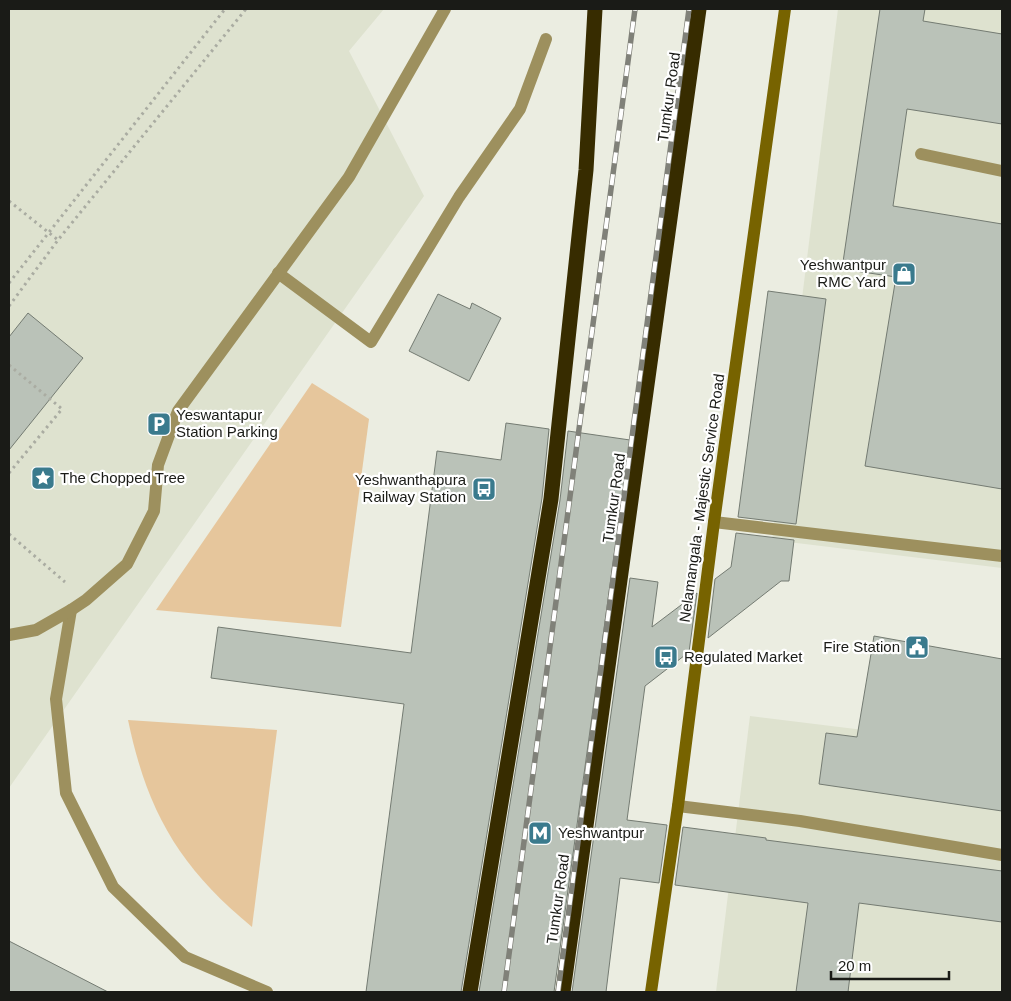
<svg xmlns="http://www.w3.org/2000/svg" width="1011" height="1001" viewBox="0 0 1011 1001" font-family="Helvetica,sans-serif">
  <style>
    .built { fill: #dee2cf }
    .garden { fill: #e6c69c }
    .building { fill: #bac2b8; stroke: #747b72 }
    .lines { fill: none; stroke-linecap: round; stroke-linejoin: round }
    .path { stroke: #aaaca2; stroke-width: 3; stroke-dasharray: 2.5 4; stroke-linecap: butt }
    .lane { stroke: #9d905e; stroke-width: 12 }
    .street { stroke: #9d905e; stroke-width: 12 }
    .secondary { stroke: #776300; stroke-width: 12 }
    .highway { stroke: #372c00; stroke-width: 15 }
    .rail-casing { stroke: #808179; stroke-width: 5.5 }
    .rail { stroke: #fff; stroke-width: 4; stroke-dasharray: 11; stroke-linecap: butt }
    .path-bridge { stroke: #aaaca2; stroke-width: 3; stroke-dasharray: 2.5 4; stroke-linecap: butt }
    .labels { text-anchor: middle; stroke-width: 4.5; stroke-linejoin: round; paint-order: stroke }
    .street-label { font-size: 15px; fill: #1a1b17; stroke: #fff }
    .poi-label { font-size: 15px; fill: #1a1b17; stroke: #fff; text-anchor: start }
  </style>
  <rect width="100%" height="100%" fill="#ebede1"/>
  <!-- built -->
  <g class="built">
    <path d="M9,9H384L349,51L424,196L9,788Z"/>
    <path d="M838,9H1002V568L772,540Z"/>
    <path d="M750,716L1002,747V992H716Z"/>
  </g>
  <!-- garden -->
  <g class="garden">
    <path d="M312,383L369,419L341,627L156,610Z"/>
    <path d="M128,720L277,730L252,927C179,867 147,811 128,720Z"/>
  </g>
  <!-- building -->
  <g class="building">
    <path d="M880,9H925L923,21L1002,34V124L907,109L893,206L1002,224V489L865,466L896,277L842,269Z"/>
    <path d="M768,291L826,299L796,524L738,517Z"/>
    <path d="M438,294L470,309L472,303L501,318L469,381L409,351Z"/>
    <path d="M28,313L83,358L9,450V337Z"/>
    <path d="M506,423L549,429L542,498L461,992H366L404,704L211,678L218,627L411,653L437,451L501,460Z"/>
    <path d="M568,431L630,440L554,992H479L560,500Z"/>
    <path d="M736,533L794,540L789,581H781L708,638L715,579L731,567Z"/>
    <path d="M630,578L658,582L652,627L697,593L689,652L645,686L627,820L667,825L659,883L620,878L606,992H572Z"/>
    <path d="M874,636L1002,659V811L819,784L826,733L857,737Z"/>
    <path d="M683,827L766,838V840L1002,871V922L859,903L848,992H796L808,903L675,885Z"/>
    <path d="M9,941L108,992H9Z"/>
  </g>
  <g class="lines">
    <!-- path -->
    <g class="path">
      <path d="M9,283L225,9"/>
      <path d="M9,306L58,240L246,9"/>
      <path d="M9,365L62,409L9,473"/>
      <path d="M9,534L65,582"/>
    </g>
    <!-- lane -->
    <g class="lane">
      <path d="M921,154L1002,171"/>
      <path d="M278,273L371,342L459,197L520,109L546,39"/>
      <path d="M71,610L56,699L66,793L113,887L185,957L267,992"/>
      <path d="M9,635L36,630L71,610L86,600L127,564L154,511L158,465L178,411L349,177L445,9"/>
      <path d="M678,806L800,821L1002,855"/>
    </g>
    <!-- street -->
    <path class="street" d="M714,522L1002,556"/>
    <!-- secondary -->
    <path class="secondary" d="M651,992L678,806L714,522L785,9"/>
    <!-- highway -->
    <g class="highway">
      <path d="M470,992L551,499L586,170L595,9"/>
      <path d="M563,992L699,9"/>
    </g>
    <!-- rail casing -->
    <g class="rail-casing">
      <g id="rail">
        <path d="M504,992L635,9"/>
        <path d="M558,992L689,9"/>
      </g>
    </g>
    <!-- rail -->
    <use href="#rail" class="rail"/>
    <!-- path-bridge -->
    <path class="path-bridge" d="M9,201L58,240"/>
  </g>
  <!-- icons -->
  <defs>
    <g id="shop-square" transform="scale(1.25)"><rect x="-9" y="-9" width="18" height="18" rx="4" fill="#3a7a8d" stroke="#fff"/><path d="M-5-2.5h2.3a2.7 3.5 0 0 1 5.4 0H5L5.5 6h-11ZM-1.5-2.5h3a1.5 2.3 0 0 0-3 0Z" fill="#fff"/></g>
    <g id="parking-square" transform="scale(1.25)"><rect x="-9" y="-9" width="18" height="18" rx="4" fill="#3a7a8d" stroke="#fff"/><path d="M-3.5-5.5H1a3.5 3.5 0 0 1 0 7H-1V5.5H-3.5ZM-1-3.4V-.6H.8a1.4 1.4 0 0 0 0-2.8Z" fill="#fff"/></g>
    <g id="sight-square" transform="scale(1.25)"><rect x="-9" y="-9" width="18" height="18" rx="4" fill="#3a7a8d" stroke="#fff"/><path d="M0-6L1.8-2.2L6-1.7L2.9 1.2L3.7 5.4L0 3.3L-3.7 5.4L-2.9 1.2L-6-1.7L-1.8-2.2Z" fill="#fff"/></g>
    <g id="bus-square" transform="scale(1.25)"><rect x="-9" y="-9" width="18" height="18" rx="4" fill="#3a7a8d" stroke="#fff"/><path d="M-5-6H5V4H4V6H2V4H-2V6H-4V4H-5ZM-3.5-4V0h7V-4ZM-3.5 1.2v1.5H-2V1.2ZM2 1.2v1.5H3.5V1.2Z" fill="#fff"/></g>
    <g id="civic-square" transform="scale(1.25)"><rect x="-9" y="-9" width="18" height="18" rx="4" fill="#3a7a8d" stroke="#fff"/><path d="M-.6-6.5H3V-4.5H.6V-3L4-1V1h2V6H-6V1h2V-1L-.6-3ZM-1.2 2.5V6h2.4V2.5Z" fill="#fff"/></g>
    <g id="metro-square" transform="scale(1.25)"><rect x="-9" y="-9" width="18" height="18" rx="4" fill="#3a7a8d" stroke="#fff"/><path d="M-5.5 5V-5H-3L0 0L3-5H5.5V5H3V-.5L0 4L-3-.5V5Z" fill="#fff"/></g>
  </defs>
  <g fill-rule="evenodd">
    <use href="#shop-square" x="904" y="274"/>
    <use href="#parking-square" x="159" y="424"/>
    <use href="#sight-square" x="43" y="478"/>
    <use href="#bus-square" x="484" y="489"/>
    <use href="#civic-square" x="917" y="647"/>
    <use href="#bus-square" x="666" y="657"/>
    <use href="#metro-square" x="540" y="833"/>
  </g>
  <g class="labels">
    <!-- street labels -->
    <g class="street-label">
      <text transform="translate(669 97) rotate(-82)" y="5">Tumkur Road</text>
      <text transform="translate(614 498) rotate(-82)" y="5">Tumkur Road</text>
      <text transform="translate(702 498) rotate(-82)" y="5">Nelamangala - Majestic Service Road</text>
      <text transform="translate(558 899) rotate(-82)" y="5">Tumkur Road</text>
    </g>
    <!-- poi labels -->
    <g class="poi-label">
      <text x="886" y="270" text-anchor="end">Yeshwantpur<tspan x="886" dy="17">RMC Yard</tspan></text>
      <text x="176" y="420">Yeswantapur<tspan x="176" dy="17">Station Parking</tspan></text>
      <text x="60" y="483">The Chopped Tree</text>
      <text x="466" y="485" text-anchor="end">Yeshwanthapura<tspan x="466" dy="17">Railway Station</tspan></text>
      <text x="900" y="652" text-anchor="end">Fire Station</text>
      <text x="684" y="662">Regulated Market</text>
      <text x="558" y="838">Yeshwantpur</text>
    </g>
  </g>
  <!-- border -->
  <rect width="1011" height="1001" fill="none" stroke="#1a1b17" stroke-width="20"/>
  <!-- scale -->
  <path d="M831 971v8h118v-8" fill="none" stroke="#1a1b17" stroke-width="2.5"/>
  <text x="838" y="971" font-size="15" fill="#1a1b17" stroke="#ffffff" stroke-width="4" paint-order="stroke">20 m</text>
</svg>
